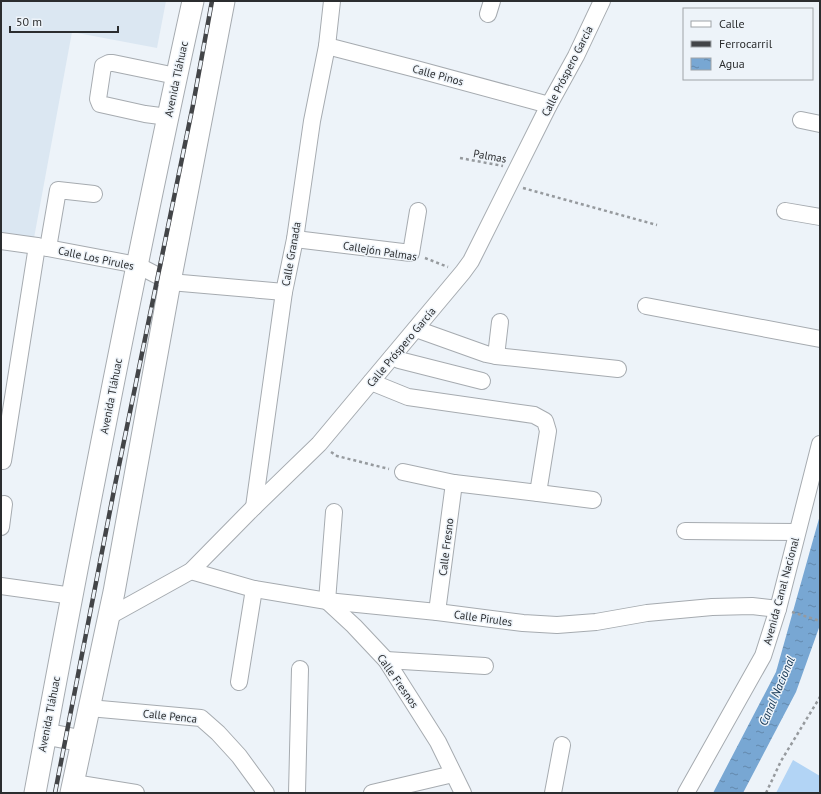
<svg xmlns="http://www.w3.org/2000/svg" width="821" height="794" viewBox="0 0 821 794" font-family="'PT Sans',sans-serif">
  <style>
    .built { fill: #dbe7f2 }
    .park { fill: #b2d4f5 }
    .water { fill: url(#water-ripples) }
    .lines { fill: none; stroke-linecap: round; stroke-linejoin: round }
    .minor-casing { stroke: #a6abb0; stroke-width: 18 }
    .major-casing { stroke: #a6abb0; stroke-width: 23 }
    .path { stroke: #969a9e; stroke-width: 2.5; stroke-dasharray: 3 3; stroke-linecap: butt }
    .minor { stroke: #fff; stroke-width: 16 }
    .major { stroke: #fff; stroke-width: 21 }
    .rail-casing { stroke: #434548; stroke-width: 4.5 }
    .rail { stroke: #edf3f9; stroke-width: 3; stroke-dasharray: 9; stroke-linecap: butt }
    .labels { text-anchor: middle; stroke-width: 3; stroke-linejoin: round; paint-order: stroke }
    .street-label { font-size: 11px; fill: #2b2d2f; stroke: #edf3f9 }
    .water-label { font-size: 12px; font-style: italic; fill: #0e314f; stroke: #edf3f9 }
  </style>
  <defs>
    <pattern id="water-ripples" width="26" height="14" patternUnits="userSpaceOnUse"><rect width="26" height="14" fill="#78a7d3"/><path d="M2 4q2-2 4 0t4 0M15 11q2-2 4 0t4 0" fill="none" stroke="#6388ac"/></pattern>
  </defs>
  <rect width="100%" height="100%" fill="#edf3f9"/>
  <!-- built -->
  <path class="built" d="M1,1H166L157,48L72,32L34,238L1,234Z"/>
  <!-- park -->
  <path class="park" d="M793,760L820,776V793H776Z"/>
  <!-- water -->
  <path class="water" d="M820,515V625L796,692L743,793H713L776,672Z"/>
  <g class="lines">
    <!-- minor casing -->
    <g class="minor-casing">
      <g id="minor">
        <path d="M488,14L492,1"/>
        <path d="M327,46L416,69L549,105"/>
        <path d="M168,117L145,114L100,104L98,99L103,66L109,63H113L176,76"/>
        <path d="M801,120L820,124"/>
        <path d="M785,211L820,217"/>
        <path d="M295,239L411,253L418,211"/>
        <path d="M1,241L37,246L137,265L170,282L284,292"/>
        <path d="M48,248L58,190L94,194"/>
        <path d="M646,306L820,339"/>
        <path d="M416,329L486,354L496,356L618,369"/>
        <path d="M496,356L500,322"/>
        <path d="M392,357L399,360L482,381"/>
        <path d="M371,382L408,397L534,415L545,421L548,431L538,493L454,483L403,472"/>
        <path d="M3,461L37,246"/>
        <path d="M538,493L593,500"/>
        <path d="M254,507L284,292L295,239L312,121L327,46L332,1"/>
        <path d="M334,512L327,601L354,626L386,660L438,742L463,793"/>
        <path d="M1,527L4,504"/>
        <path d="M685,531L797,532"/>
        <path d="M191,571L254,589L327,601L437,612L523,623L557,625L596,622L647,613L712,607L752,606L778,609"/>
        <path d="M1,586L73,596"/>
        <path d="M437,612L454,483"/>
        <path d="M108,617L191,571L254,507L319,444L463,272L471,261L549,105L576,56L602,1"/>
        <path d="M386,660L485,666"/>
        <path d="M239,682L254,589"/>
        <path d="M89,708L201,718L218,733L239,756L266,793"/>
        <path d="M74,783L136,793"/>
        <path d="M297,793L300,669"/>
        <path d="M372,793L453,774"/>
        <path d="M553,793L562,745"/>
        <path d="M686,793L763,656L778,609L820,444"/>
      </g>
    </g>
    <!-- major casing -->
    <g class="major-casing">
      <g id="major">
        <path d="M46,734L82,741"/>
        <path d="M35,793C84,528 135,264 193,1"/>
        <path d="M71,793L114,592L170,282L224,1"/>
      </g>
    </g>
    <!-- path -->
    <g class="path">
      <path d="M460,158L503,166"/>
      <path d="M523,188L657,225"/>
      <path d="M425,258L448,267"/>
      <path d="M331,452L337,456L389,469"/>
      <path d="M792,612L820,621"/>
      <path d="M766,793L781,761L820,697"/>
    </g>
    <!-- minor -->
    <use href="#minor" class="minor"/>
    <!-- major -->
    <use href="#major" class="major"/>
    <!-- rail casing -->
    <g class="rail-casing">
      <path id="rail" d="M55,793L115,485L193,105L212,1"/>
    </g>
    <!-- rail -->
    <use href="#rail" class="rail"/>
  </g>
  <g class="labels">
    <!-- street labels -->
    <g class="street-label">
      <text transform="translate(567 71) rotate(-63)" y="4">Calle Próspero García</text>
      <text transform="translate(438 75) rotate(15)" y="4">Calle Pinos</text>
      <text transform="translate(176 79) rotate(-78)" y="4">Avenida Tláhuac</text>
      <text transform="translate(490 156) rotate(10)" y="4">Palmas</text>
      <text transform="translate(380 251) rotate(9)" y="4">Callejón Palmas</text>
      <text transform="translate(291 254) rotate(-80)" y="4">Calle Granada</text>
      <text transform="translate(96 258) rotate(12)" y="4">Calle Los Pirules</text>
      <text transform="translate(401 347) rotate(-50)" y="4">Calle Próspero García</text>
      <text transform="translate(111 396) rotate(-79)" y="4">Avenida Tláhuac</text>
      <text transform="translate(446 547) rotate(-83)" y="4">Calle Fresno</text>
      <text transform="translate(781 591) rotate(-75)" y="4">Avenida Canal Nacional</text>
      <text transform="translate(483 618) rotate(8)" y="4">Calle Pirules</text>
      <text transform="translate(398 681) rotate(55)" y="4">Calle Fresnos</text>
      <text transform="translate(49 714) rotate(-79)" y="4">Avenida Tláhuac</text>
      <text transform="translate(170 716) rotate(6)" y="4">Calle Penca</text>
    </g>
    <!-- water labels -->
    <g class="water-label">
      <text transform="translate(777 691) rotate(-67)" y="4">Canal Nacional</text>
    </g>
  </g>
  <!-- border -->
  <rect width="821" height="794" fill="none" stroke="#2b2d2f" stroke-width="4"/>
  <!-- legend -->
  <rect x="683" y="8" width="130" height="72" fill="#edf3f9" stroke="#9fa4a8"/>
  <rect x="691" y="21" width="20" height="6" fill="#ffffff" stroke="#9fa4a8"/>
  <text x="719" y="28" font-size="12" fill="#2b2d2f">Calle</text>
  <rect x="691" y="41" width="20" height="6" fill="#434548" stroke="#9fa4a8"/>
  <text x="719" y="48" font-size="12" fill="#2b2d2f">Ferrocarril</text>
  <rect x="691" y="58" width="20" height="12" fill="url(#water-ripples)" stroke="#9fa4a8"/>
  <text x="719" y="68" font-size="12" fill="#2b2d2f">Agua</text>
  <!-- scale -->
  <path d="M10 26v6h108v-6" fill="none" stroke="#2b2d2f" stroke-width="2"/>
  <text x="16" y="26" font-size="12" fill="#2b2d2f" stroke="#edf3f9" stroke-width="3" paint-order="stroke">50 m</text>
</svg>
